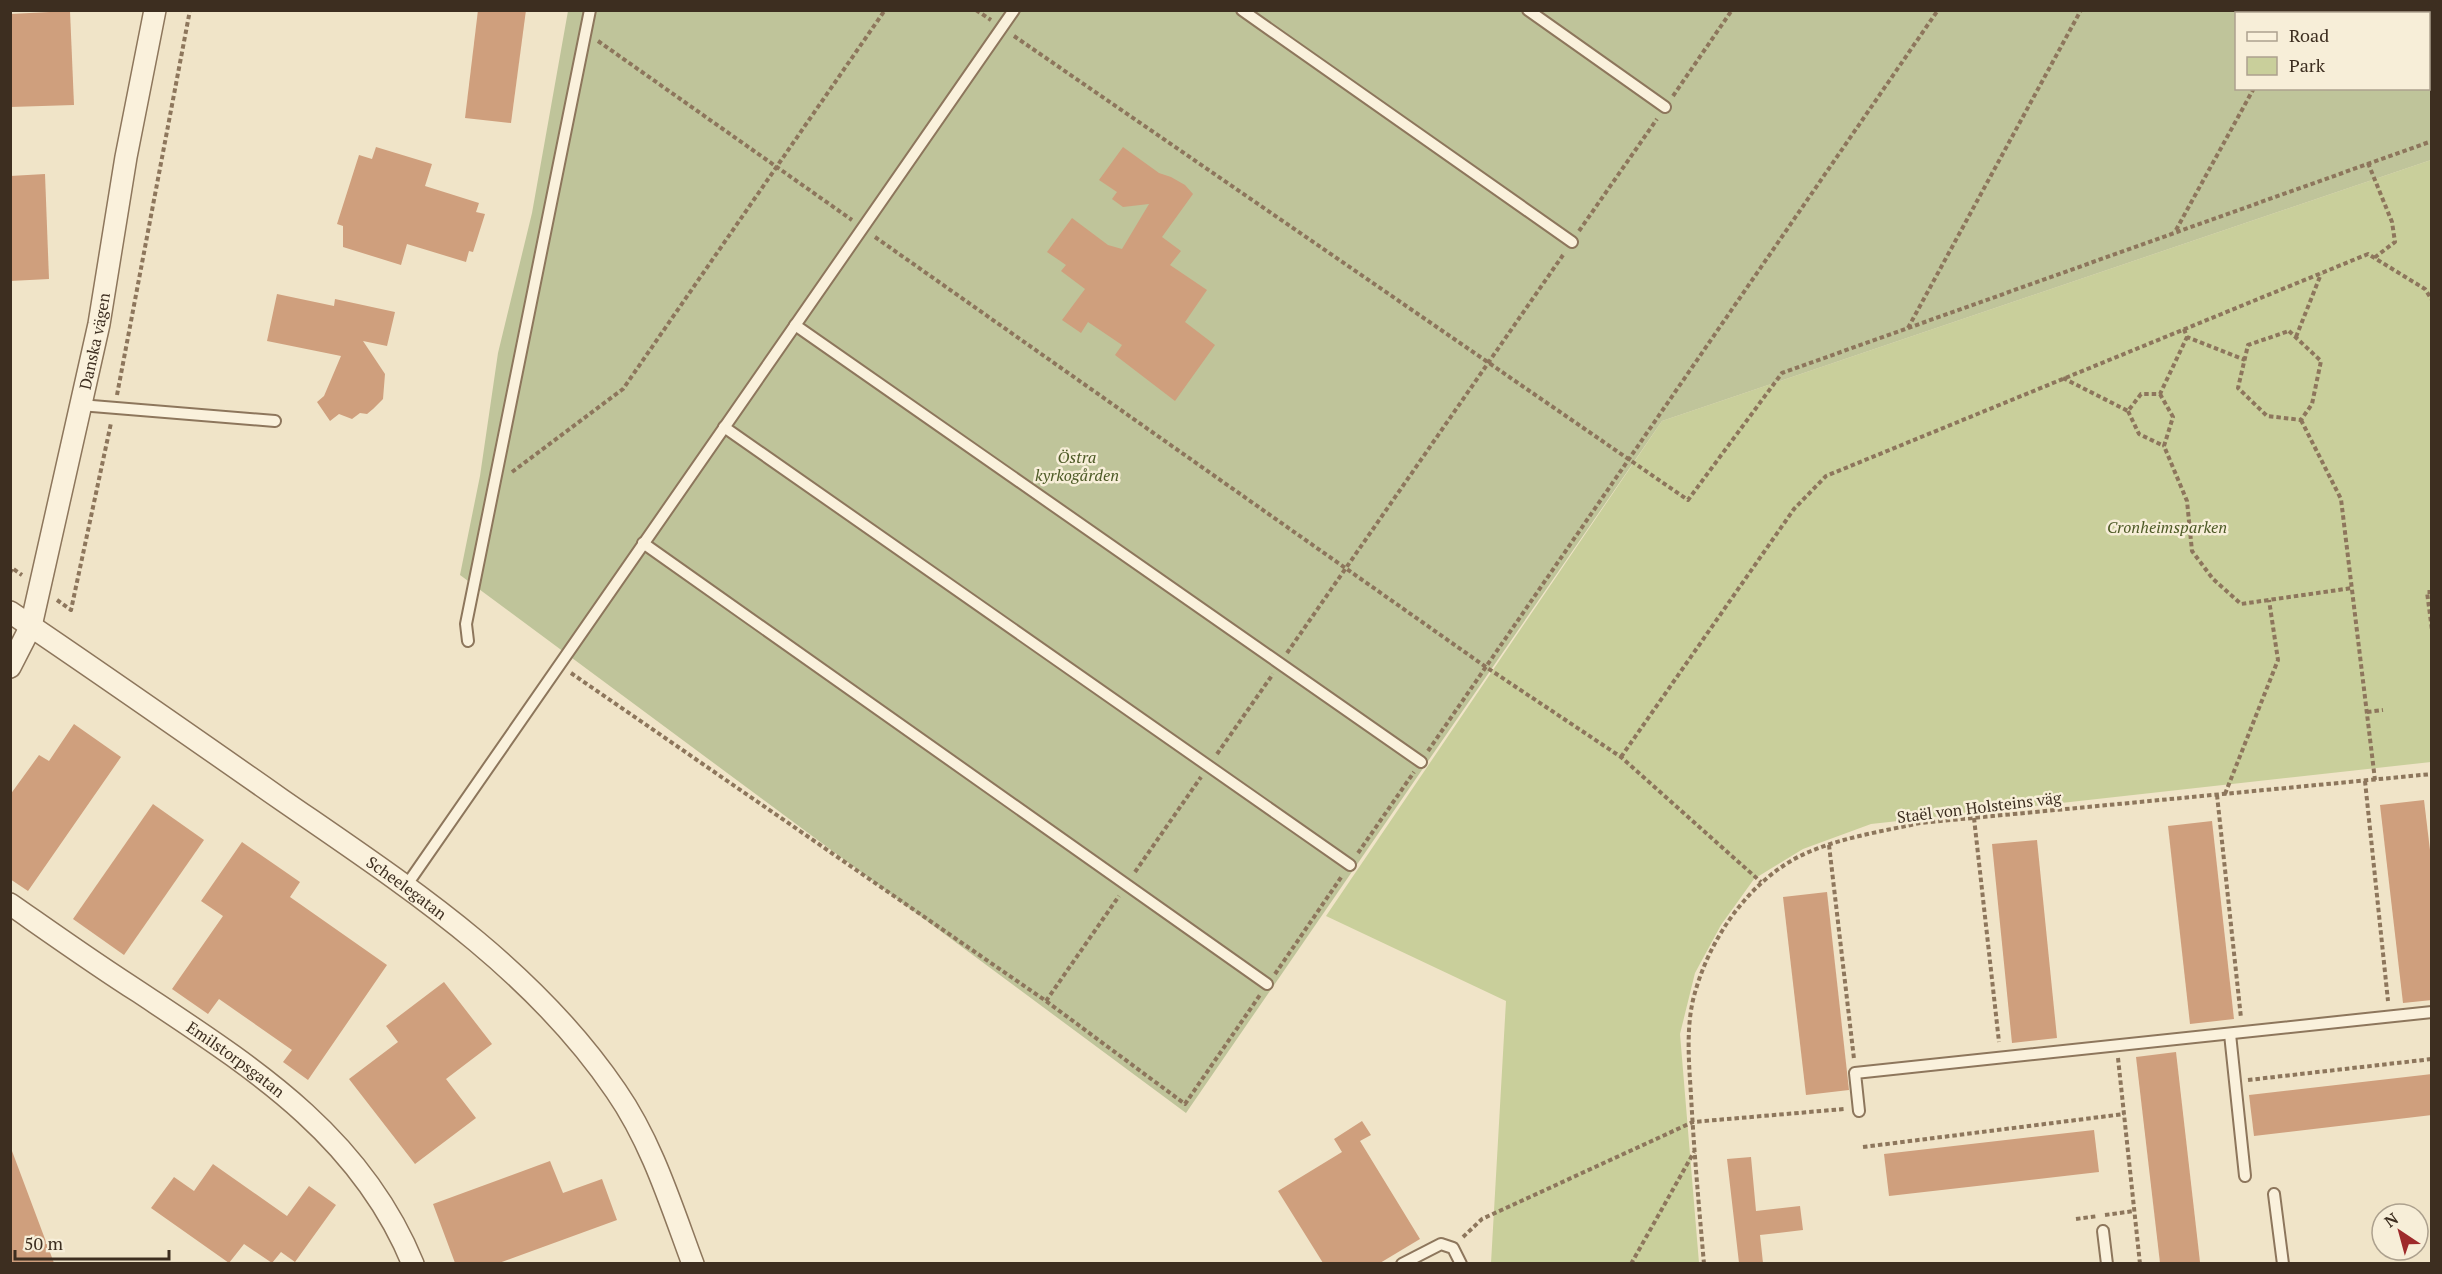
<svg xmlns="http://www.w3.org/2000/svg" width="2442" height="1274" viewBox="0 0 2442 1274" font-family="'PT Serif',serif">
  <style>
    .green { fill: #c9cf9b }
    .cemetery { fill: #bfc49a; fill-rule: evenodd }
    .building { fill: #cf9f7d }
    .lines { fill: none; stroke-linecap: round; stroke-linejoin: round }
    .lane-casing { stroke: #8d765c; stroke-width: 14 }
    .street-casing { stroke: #8d765c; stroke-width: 24 }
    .path { stroke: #8d765c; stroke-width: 4; stroke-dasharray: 4.5 3; stroke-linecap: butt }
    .lane { stroke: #faf1dc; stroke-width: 10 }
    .street { stroke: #faf1dc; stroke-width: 21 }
    .labels { text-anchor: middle; stroke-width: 5; stroke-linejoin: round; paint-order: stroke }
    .street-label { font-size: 16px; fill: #3d2e20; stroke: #f7eed8 }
    .park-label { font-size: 16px; font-style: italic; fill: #4d5a26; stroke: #f7eed8 }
  </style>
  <rect width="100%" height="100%" fill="#f0e4c8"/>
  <!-- green -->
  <path class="green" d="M2431,160V762L1871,824L1803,849L1754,879L1721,925L1695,973L1680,1034L1699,1263H1491L1506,1001L1326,916L1662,421Z"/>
  <!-- cemetery -->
  <path class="cemetery" d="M568,11H2431V160L1662,421L1186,1113L460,575L480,476L498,353L532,213ZM2236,14H2428V88H2236Z"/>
  <!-- building -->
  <g class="building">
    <path d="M478,10H526L511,123L465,118Z"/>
    <path d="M70,11L74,105L10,107V14Z"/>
    <path d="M376,147L432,164L425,186L479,203L476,212L485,214L473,252L469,251L466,262L407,244L401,265L343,247V226L337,224L359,155L372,159Z"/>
    <path d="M1123,147L1159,173L1171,177L1185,185L1193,194L1162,237L1181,251L1170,265L1207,290L1185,322L1215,345L1175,401L1115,355L1122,345L1088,322L1081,333L1062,320L1085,289L1061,271L1066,265L1047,252L1072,218L1108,245L1122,249L1149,204L1123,207L1112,199L1117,192L1099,180Z"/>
    <path d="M45,174L49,279L10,281V176Z"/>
    <path d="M277,294L334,306L335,299L395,312L387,346L363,341L385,374L383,399L373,409L367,414L360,413L352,419L339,414L330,421L317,402L324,396L341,356L267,341Z"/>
    <path d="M74,724L121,757L28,891L10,879V795L39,755L49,761Z"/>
    <path d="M2424,800L2432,867V1000L2403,1003L2380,805Z"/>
    <path d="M153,804L204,840L124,955L73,919Z"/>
    <path d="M2212,821L2234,1019L2190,1024L2168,826Z"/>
    <path d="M2037,840L2057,1038L2012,1043L1992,844Z"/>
    <path d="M242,842L300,882L290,897L387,965L308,1080L283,1062L292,1050L219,999L208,1014L172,989L223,916L201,901Z"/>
    <path d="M1827,892L1849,1090L1806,1095L1783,897Z"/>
    <path d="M444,982L492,1044L446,1079L476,1118L415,1164L349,1079L398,1042L386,1026Z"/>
    <path d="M2176,1052L2200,1262L2160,1263L2136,1057Z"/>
    <path d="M2432,1074V1115L2254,1136L2249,1095Z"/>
    <path d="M1362,1121L1371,1135L1360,1141L1420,1239L1380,1263H1323L1278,1191L1342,1152L1334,1139Z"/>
    <path d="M2094,1130L2099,1172L1889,1196L1884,1154Z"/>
    <path d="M10,1151H12L54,1263H10Z"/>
    <path d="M1751,1157L1756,1211L1800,1206L1803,1230L1760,1235L1763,1263H1739L1727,1159Z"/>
    <path d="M550,1161L563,1193L602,1179L617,1220L499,1263H455L433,1204Z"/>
    <path d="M213,1164L287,1216L309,1186L336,1205L295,1262L281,1252L272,1263L244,1244L229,1263L151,1208L174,1177L194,1191Z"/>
  </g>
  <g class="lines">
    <!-- lane casing -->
    <g class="lane-casing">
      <g id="lane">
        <path d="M1242,10L1572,242"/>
        <path d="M1528,10L1665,107"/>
        <path d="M795,325L1421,762"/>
        <path d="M80,405L275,421"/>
        <path d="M724,427L1350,865"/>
        <path d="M643,543L1267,984"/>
        <path d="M468,641L466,624L590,10"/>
        <path d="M406,886L1014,10"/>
        <path d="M2230,1034L2245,1176"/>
        <path d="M1859,1111L1855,1073L2432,1012"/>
        <path d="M2274,1194L2283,1264"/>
        <path d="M2103,1231L2107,1264"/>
        <path d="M1402,1264L1441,1244L1453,1248L1461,1264"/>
      </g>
    </g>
    <!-- street casing -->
    <g class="street-casing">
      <g id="street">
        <path id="s1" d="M10,612C102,674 192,737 282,800C405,885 531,966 616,1091C652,1143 671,1205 693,1264"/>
        <path id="s2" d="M10,667L31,626L99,324L126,157L155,10"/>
        <path id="s3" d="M10,904C53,934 95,964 139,992C250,1066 360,1134 413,1264"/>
      </g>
    </g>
    <!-- path -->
    <g class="path">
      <path d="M976,10L991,20"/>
      <path d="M2295,14L2297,10"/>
      <path d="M1014,36L1688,500L1782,373L2432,141"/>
      <path d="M598,41L852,220"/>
      <path d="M1673,96L1732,10"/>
      <path d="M2368,163L2392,222L2395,242L2374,258"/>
      <path d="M2176,230L2254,88"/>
      <path d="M1579,231L1657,119"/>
      <path d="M875,237L1486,667L1621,757L1761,882"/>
      <path d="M1908,328L2081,10"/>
      <path d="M2184,329L2187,337L2245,360"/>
      <path d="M2289,331L2321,361L2312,404L2301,420L2267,416L2238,388L2248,345Z"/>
      <path d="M2296,337L2321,274"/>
      <path d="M2063,378L2128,411L2141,394H2160L2187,337"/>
      <path d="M2160,394L2173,417L2164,446L2187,501L2192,551L2213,579L2241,604L2352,588"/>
      <path d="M117,395L190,10"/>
      <path d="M2128,411L2139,434L2164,446"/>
      <path d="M2301,420L2341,499L2375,780"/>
      <path d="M512,472L623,389L885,10"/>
      <path d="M10,573L12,568L22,575"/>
      <path d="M2432,592H2427L2432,630"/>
      <path d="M57,600L71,610L111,423"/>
      <path d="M1287,653L1563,255"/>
      <path d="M571,673L1046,1001L1185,1104L1260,995"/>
      <path d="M2367,712L2383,710"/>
      <path d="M1428,751L1938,10"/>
      <path d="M1217,754L1273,674"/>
      <path d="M1621,757L1794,509L1826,476L2368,254L2425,289L2432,300"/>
      <path d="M2365,781L2388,1001"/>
      <path d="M2225,794L2278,660L2269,600"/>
      <path d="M2217,795L2241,1018"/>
      <path d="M1974,818L1999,1042"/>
      <path d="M1829,845L1854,1059"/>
      <path d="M1358,853L1414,772"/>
      <path d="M1135,872L1201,777"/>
      <path d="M1275,974L1342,876"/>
      <path d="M1046,1001L1119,896"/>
      <path d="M2118,1058L2140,1264"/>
      <path d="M2248,1080L2432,1059"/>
      <path d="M1863,1147L2124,1114"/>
      <path d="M2105,1215L2134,1211"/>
      <path d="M2076,1219L2098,1216"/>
      <path d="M1463,1237L1482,1219L1693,1122L1844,1109"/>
      <path d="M1631,1264L1694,1152"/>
      <path d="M1704,1264C1699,1207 1694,1152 1691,1095C1689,1064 1686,1031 1693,1000C1707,943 1745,885 1798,857C1836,838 1880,832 1920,823L2432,774"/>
    </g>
    <!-- lane -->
    <use href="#lane" class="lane"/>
    <!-- street -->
    <use href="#street" class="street"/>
  </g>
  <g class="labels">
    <!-- street labels -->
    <g class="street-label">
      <text dy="6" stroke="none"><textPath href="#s2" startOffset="338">Danska vägen</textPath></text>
      <text transform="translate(1979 807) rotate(-7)" y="6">Staël von Holsteins väg</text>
      <text dy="6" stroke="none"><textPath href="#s1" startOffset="483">Scheelegatan</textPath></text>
      <text dy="6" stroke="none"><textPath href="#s3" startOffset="274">Emilstorpsgatan</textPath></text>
    </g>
    <!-- park labels -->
    <g class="park-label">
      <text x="1077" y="463">Östra<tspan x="1077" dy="18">kyrkogården</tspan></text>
      <text x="2167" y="533">Cronheimsparken</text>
    </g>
  </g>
  <!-- border -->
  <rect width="2442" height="1274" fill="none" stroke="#3d2e20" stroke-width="24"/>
  <!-- legend -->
  <rect x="2235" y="12" width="195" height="78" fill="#f7eed8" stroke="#ada18e" stroke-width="1.5"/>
  <rect x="2247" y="32" width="30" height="9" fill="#faf1dc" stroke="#ada18e" stroke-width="1.5"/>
  <text x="2289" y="42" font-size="18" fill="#3d2e20">Road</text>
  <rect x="2247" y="57" width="30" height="18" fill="#c9cf9b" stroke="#ada18e" stroke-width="1.5"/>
  <text x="2289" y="72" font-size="18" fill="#3d2e20">Park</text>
  <!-- north arrow -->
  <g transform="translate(2400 1232) rotate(324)"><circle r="28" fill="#f7eed8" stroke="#ada18e" stroke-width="1.5"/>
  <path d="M0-4.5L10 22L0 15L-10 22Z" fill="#9e2a2b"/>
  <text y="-9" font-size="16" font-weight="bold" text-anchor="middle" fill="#3d2e20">N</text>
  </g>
  <!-- scale -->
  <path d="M15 1250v9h154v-9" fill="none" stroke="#3d2e20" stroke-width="3"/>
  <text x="24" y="1250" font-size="18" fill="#3d2e20" stroke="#f7eed8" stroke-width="4.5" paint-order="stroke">50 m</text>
</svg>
